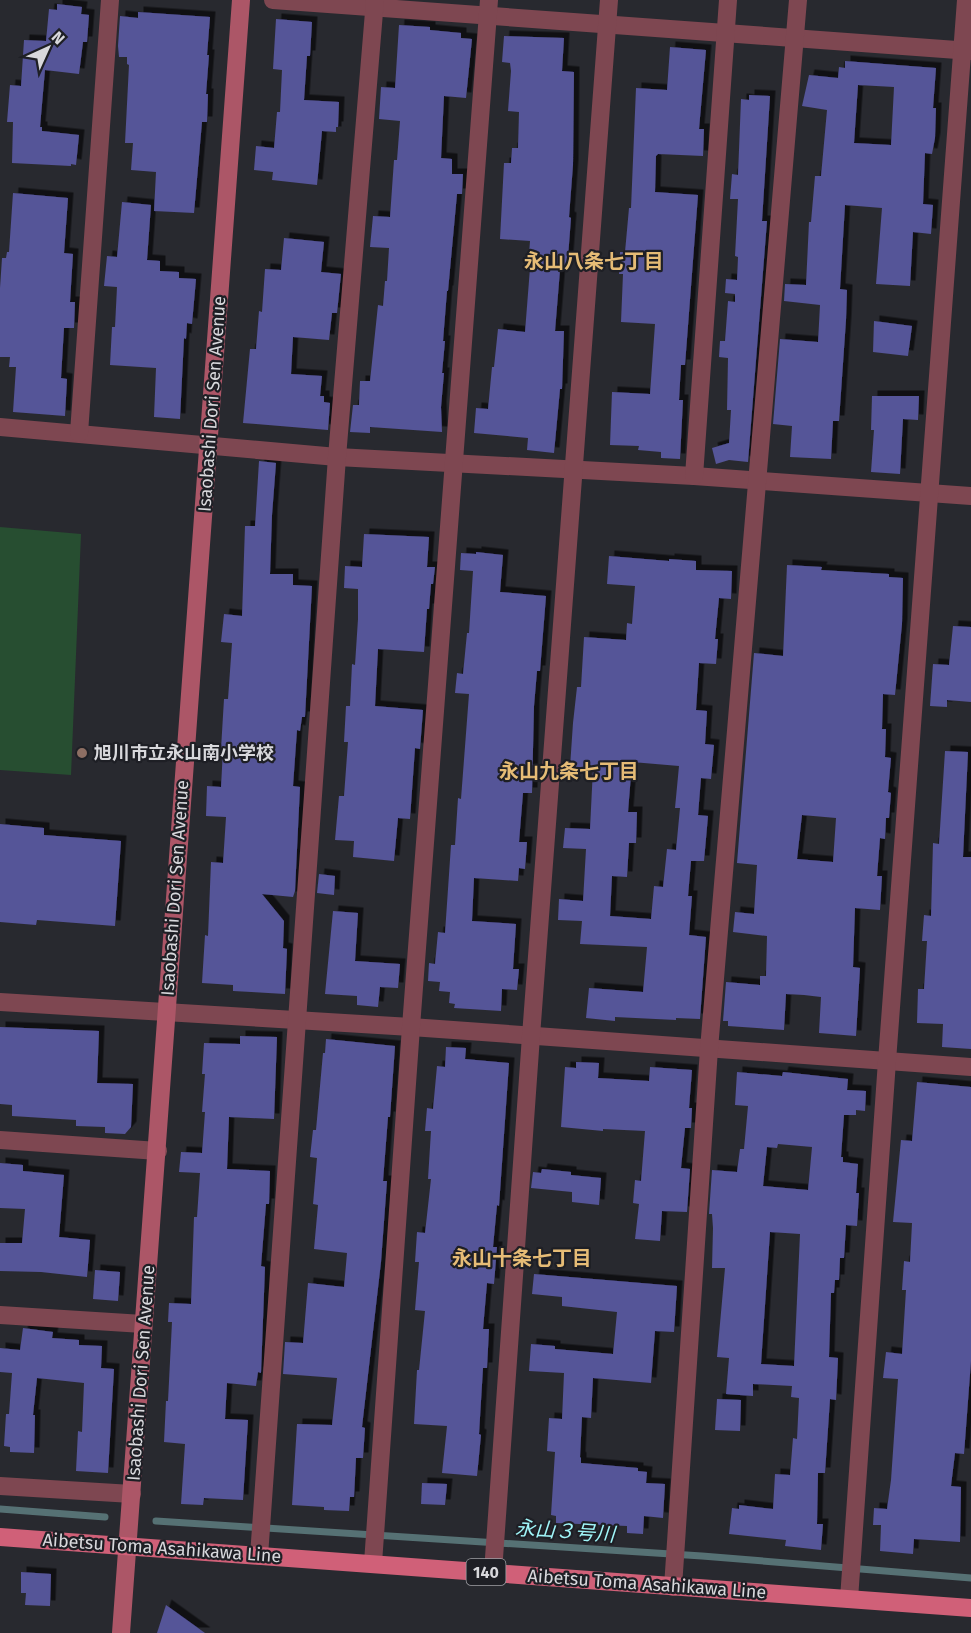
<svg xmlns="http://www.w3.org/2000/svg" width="971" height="1633" viewBox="0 0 971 1633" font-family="'Fira Sans','Noto Sans JP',sans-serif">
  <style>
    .green { fill: #274e31 }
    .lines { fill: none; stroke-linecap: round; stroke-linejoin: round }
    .stream { stroke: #567174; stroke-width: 7 }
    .building { fill: #555498; fill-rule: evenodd; filter: url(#shadow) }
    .street { stroke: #7e4751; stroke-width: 18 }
    .secondary { stroke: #ac5667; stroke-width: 18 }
    .primary { stroke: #d06078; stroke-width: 18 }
    .education-dot { fill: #8d6e63; stroke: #1e1f25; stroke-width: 2 }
    .labels { text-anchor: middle; stroke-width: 4.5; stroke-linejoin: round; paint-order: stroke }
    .shield { fill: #1e1f25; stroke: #a0a0a5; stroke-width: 1.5 }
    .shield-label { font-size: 16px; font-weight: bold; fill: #d8d8dc }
    .street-label { font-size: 18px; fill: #d8d8dc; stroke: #1e1f25 }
    .poi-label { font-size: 18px; font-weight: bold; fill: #d8d8dc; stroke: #1e1f25; text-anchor: start }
    .neighbourhood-label { font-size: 20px; font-weight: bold; fill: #e6bc76; stroke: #1e1f25 }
    .water-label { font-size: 20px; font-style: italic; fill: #a0f6f9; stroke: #1e1f25 }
  </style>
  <defs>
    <filter id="shadow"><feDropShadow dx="5.5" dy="-5.5" stdDeviation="0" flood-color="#0009"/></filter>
  </defs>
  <rect width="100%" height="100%" fill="#28292f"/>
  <!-- green -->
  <path class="green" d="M0,527L81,534L71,775L0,770Z"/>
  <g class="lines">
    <!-- stream -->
    <g class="stream">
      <path d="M0,1509L105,1517"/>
      <path d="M156,1521L702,1556L971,1578"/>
    </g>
  </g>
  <!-- building -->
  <g class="building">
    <path d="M57,4L82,7L81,14L89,15L87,42H83L79,74L45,70L40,127H42V131L79,135L76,165L71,164V166L12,163L13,122H7L10,85L21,86L24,40L46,41L49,9L57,10Z"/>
    <path d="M138,12L210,17L207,55H209L206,94H208L207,122H202L194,213L154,211L156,172L131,170L133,143H125L129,65L127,64V57H119L118,46L120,16L138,18Z"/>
    <path d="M276,19L312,22L310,56H307L304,100L339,102L338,127H336V132L322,131L317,185L272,180L273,172L254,170L256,146L274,148L277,112H280L282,70L273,69Z"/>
    <path d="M399,25L430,27V30L461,33V38L472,39L466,98L444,96L441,158L452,159V174H463L462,194H457L448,291H447L443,341H445L442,373H444L441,407L442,432L370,427V433L350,432L353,405H359L360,381H370L378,305L383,306L385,281H387L389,248L370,247L373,216L390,217L394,160H397L400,121L379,119L381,87L395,88Z"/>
    <path d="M504,36L564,38L562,71L574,72L573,165L569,217L571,218L567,270H560L555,331H564L562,389H560L554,453L527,450L528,438L474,433L476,408L488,409L492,367H494L498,329L525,332L530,268H528L530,241L500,239L504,163H511L512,148H518L519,112L508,111L511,71L510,63L502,62Z"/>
    <path d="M670,47L706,50L699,129H704L703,156L658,154L656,156L655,192L698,195L685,365H681L679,400H683L680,459L661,458V452L638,450L639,446L610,445L612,392L650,394L655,324L621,322L623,274H619L620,252H625L629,208H631L636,88L667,90Z"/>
    <path d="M845,61L936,68L933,108H936L935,138L932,154L925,153L923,204L933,205L931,234L913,232L910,286L876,284L882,208L845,205L840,289L847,290L846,320L839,421H833L831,459L790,457L792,426L773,424L780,339L818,342L820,305L784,301L785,284L806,285L809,222H811L815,176H821L827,110L802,106L809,75L838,78L839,67L845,68ZM858,85L894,87L891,145L854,143Z"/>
    <path d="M749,95L770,96L762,221H767L748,462L729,460L716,464L712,448L729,443L731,410H727L728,358L719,357L720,341H725L728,301L735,302V294L725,293L726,279L737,280L738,257L735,256L738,199H730L732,174L738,175L741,99L749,100Z"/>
    <path d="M13,193L68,198L64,253L73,254L70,302H75L74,328H64L61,378L67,379L65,416L13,412L16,367H9L10,357H0V288L2,258H6L7,252H9Z"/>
    <path d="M122,202L151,205L147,260L160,261V271L179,272V278L196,279L192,324L187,323L186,339L184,338L180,419L154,417L156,368L110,365L112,327H115L117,287L104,286L107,256L117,257Z"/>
    <path d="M284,238L324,242L321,272L341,274L337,313H332L329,340L293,337L291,374L322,376L320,396H324V402L330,403L328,430L243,423L250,349H256L259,311L262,312L265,269L281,270Z"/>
    <path d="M874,321L912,326L908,356L873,352Z"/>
    <path d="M872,396H919L918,420L903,419L900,474L871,472L874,430H871Z"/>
    <path d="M259,461L276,463L272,515L270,574H293V585L312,586L305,717H302L300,731L297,730L293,786L300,787L295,891L293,897L262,894L284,921L283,948L287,949L285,994L233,991V985L202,983L205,935L208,936L211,862L223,863L226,817L206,816L207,786L221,787L223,749H221L224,699H228L232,643L221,642L224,614L242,616L245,526H255Z"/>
    <path d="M364,534L429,537L427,567H435L433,584H431L429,609H427L424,652L378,649L375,706L423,710L420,749L415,748L410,819L398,818L394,861L353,857L354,841L335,840L339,796H344L348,742H344L346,706H350L352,664L355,665L358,619V589L344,588L345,566L362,567Z"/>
    <path d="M476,552L503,555L500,592L546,596L540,671H537L534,706L532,793H523L519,842H527L525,869L519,868L518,881L474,878L472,921L516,924L513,969H519L517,990L502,989L501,1011L454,1008L455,1004L449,1003L450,992L439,991L440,982L428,981L429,963L435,964L438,932L445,933L451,845H455L458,798L461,799L469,694L455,693L457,673L463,674L467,633H469L473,571L460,570L461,553L476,554Z"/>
    <path d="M609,556L669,561V559L696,561V570L732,571L731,599L719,598L715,639H718L716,664L699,663L696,710L707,711L705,744L714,745L711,779L701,778L698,815L708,816L704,861H691L688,896H692L689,935L706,937L700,1019L676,1018V1020L615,1017V1021L586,1018L589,988L643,992L647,947L580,944L582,921L558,920L559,899L583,901L586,849L563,848L565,828L590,829L593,768L570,767L573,723L577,687H581L584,637L626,640L627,623L632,624L635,586L607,584ZM632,762L679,766L675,808H680L676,850L667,849L663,887L654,886L651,919L610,916L612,876L627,877L629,843H636L637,812H628Z"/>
    <path d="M787,565L822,567L821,570L889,574V577L903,578L902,624L895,695L883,694L882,729H886L885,757L891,758L888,792L891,793L889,818H886L885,839L880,838L877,876H882L880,910L855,908L853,967L860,968L856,1036L819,1033L821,997L804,995L786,994L784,1030L728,1026V1021H723L726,982L760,985V976H766L767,936L733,932L735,912L754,914L757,865L737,863L754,653L783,656ZM802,815L836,818L833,862L797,859Z"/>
    <path d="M953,626L971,627V702L947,700V707L930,706L933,664L949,665Z"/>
    <path d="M945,751L968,752L963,857H971V1049L942,1047L943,1024L917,1023L918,989H924L927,941H922L924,915L931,916L933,843L939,844Z"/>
    <path d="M0,824L44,828V835L121,841L115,926L37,920L36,925L0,922Z"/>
    <path d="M319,874L335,876L334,895L317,893Z"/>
    <path d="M333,911L358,913L355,961L400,964L398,988L380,987L378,1007L357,1005V996L325,994Z"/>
    <path d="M0,1027L99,1031L97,1083L133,1084L131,1127L125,1134L105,1133V1127L76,1126V1120L12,1116V1105L0,1104Z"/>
    <path d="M240,1036L277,1037L274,1119L229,1117L227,1169L270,1171L269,1204H266L261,1266L265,1267L261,1373L258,1372L256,1386L227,1383L225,1419L248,1420L243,1500L204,1498L203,1505L181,1504L185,1444L164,1442L166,1401H168L172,1322H168L169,1303L191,1304L194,1217H197L200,1173L179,1172L181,1152L202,1153L205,1112H202L205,1074H202L204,1043L240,1044Z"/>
    <path d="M326,1039L395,1046L390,1117H388L383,1181H387L381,1262L362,1427L365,1428L363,1458H356L354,1497H350L349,1511L324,1510V1507L292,1505L297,1424L332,1425L337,1378L283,1374L285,1342L303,1343L308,1283L344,1287L347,1253L314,1249L318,1205L313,1204L317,1158L310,1157L313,1130H316L323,1053H325Z"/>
    <path d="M446,1047L466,1048L465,1059L509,1063L499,1206L497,1205L493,1247H497L494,1284L487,1283L483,1329H489L487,1368H483L479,1434L481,1435L477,1476L442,1473L447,1426L414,1424L417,1370H419L425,1311L415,1310L419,1262H415L417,1232L425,1233L431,1179H428L431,1131H425L427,1108L433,1109L437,1066L445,1067Z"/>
    <path d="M576,1062L599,1063L598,1078L649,1081L650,1067L692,1070L689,1108H692L691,1128H685L681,1168L690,1169L687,1212L662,1211L660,1241L635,1239L639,1204L633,1203L635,1180L641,1181L645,1131L603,1129V1131L561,1127L565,1067L576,1068Z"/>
    <path d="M737,1072L782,1076L783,1072L848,1079L847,1090L866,1091L865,1111L856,1110V1115H844L841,1157H843V1162L858,1164L856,1193H859L857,1226L846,1225L844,1258H840L839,1280H835L834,1293H831L829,1357L838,1358L836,1400L830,1399L825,1473H818L817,1524H823L821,1550L785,1546L786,1540L729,1534L732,1508L739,1509V1505L773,1509L775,1474L790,1475L793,1438L797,1439L799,1398L791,1397L792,1386L753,1384V1396L726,1394L729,1358L717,1357L725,1268H712L713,1228L712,1214H709L712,1170L737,1172L740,1149H744L748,1106L735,1105ZM778,1144L812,1147L808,1190L763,1186L767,1147L777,1148ZM770,1232L800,1234L794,1366L761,1364Z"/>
    <path d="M917,1082L971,1087V1361L964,1454L955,1453L951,1486L961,1487L960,1542L914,1539L913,1554L880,1551L881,1525H873L874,1508L887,1509L891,1480L898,1379L883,1378L886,1352L902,1354L906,1290H902L904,1261L910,1262L912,1223L893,1222L901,1140L912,1141Z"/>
    <path d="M0,1163L23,1165V1171L64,1175L59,1237L90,1240L87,1277L41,1272L0,1271V1243H22L25,1209L0,1208Z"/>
    <path d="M542,1169L571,1172V1175L601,1178L599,1205L572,1202V1192L531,1188L533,1172L541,1173Z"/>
    <path d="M95,1270L120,1272L118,1301L93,1299Z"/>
    <path d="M534,1274L677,1286L674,1332L655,1331L651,1383L593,1378L591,1418L582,1417L580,1457L581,1458V1463L638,1468V1471L647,1472L646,1483L665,1484L663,1518L644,1516L643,1534L627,1533V1526L556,1523V1516L551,1515L555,1452L547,1451L549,1418L562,1419L564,1373L529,1371L531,1344L555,1346V1349L613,1354L617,1312L562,1306V1297L532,1294Z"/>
    <path d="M23,1328L53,1332L52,1338L79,1340V1345L102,1346L101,1368L114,1369L108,1473L76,1471L78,1431L82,1432L84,1383L37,1378L33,1415H35L34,1453L10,1452V1447L4,1446L6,1414H9L12,1373L0,1372V1348L20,1350Z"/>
    <path d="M717,1399L741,1400L740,1431L715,1430Z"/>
    <path d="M422,1483L447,1484L445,1505L421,1504Z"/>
    <path d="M21,1572L51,1574L50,1606L25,1605L26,1593H21Z"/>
    <path d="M166,1605L205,1633H157Z"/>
  </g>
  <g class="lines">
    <!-- street -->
    <g class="street">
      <path d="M273,0L971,51"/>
      <path d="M0,427L337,457L694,476L971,496"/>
      <path d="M79,433L110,0"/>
      <path d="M694,476L728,0"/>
      <path d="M0,1002L411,1027L971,1067"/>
      <path d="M0,1140L158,1151"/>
      <path d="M0,1315L143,1324"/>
      <path d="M0,1486L132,1494"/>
      <path d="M259,1556L337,457L375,0"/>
      <path d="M373,1563L411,1027L489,0"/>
      <path d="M493,1572L531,1036L609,0"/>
      <path d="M673,1587L709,1049L798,0"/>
      <path d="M849,1599L887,1061L966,0"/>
    </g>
    <!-- secondary -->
    <path class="secondary" d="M121,1633L241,0"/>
    <!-- primary -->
    <path class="primary" d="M0,1537L971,1608"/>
  </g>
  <!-- markers -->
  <circle class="education-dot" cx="82" cy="753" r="6"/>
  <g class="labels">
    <!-- shield labels -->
    <rect class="shield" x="466.5" y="1559" width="39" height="26" rx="4.5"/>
    <g class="shield-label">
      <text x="486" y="1578">140</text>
    </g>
    <!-- street labels -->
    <g class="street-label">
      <text transform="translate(212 404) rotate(-86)" y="6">Isaobashi Dori Sen Avenue</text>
      <text transform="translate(175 888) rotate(-86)" y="6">Isaobashi Dori Sen Avenue</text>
      <text transform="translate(141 1373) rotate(-86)" y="6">Isaobashi Dori Sen Avenue</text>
      <text transform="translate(162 1548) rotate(4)" y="6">Aibetsu Toma Asahikawa Line</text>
      <text transform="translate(647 1584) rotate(4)" y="6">Aibetsu Toma Asahikawa Line</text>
    </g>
    <!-- poi labels -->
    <g class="poi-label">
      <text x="94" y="759">旭川市立永山南小学校</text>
    </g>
    <!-- neighbourhood labels -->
    <g class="neighbourhood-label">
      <text x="594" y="268">永山八条七丁目</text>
      <text x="569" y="778">永山九条七丁目</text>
      <text x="522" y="1265">永山十条七丁目</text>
    </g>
    <!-- water labels -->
    <g class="water-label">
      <text transform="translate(565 1531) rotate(4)" y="7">永山３号川</text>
    </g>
  </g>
  <!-- north arrow -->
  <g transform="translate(48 48) rotate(45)" stroke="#1e1f25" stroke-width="4.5" paint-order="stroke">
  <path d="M0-4.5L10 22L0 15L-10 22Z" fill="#d8d8dc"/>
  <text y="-9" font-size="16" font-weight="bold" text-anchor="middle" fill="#d8d8dc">N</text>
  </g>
</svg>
